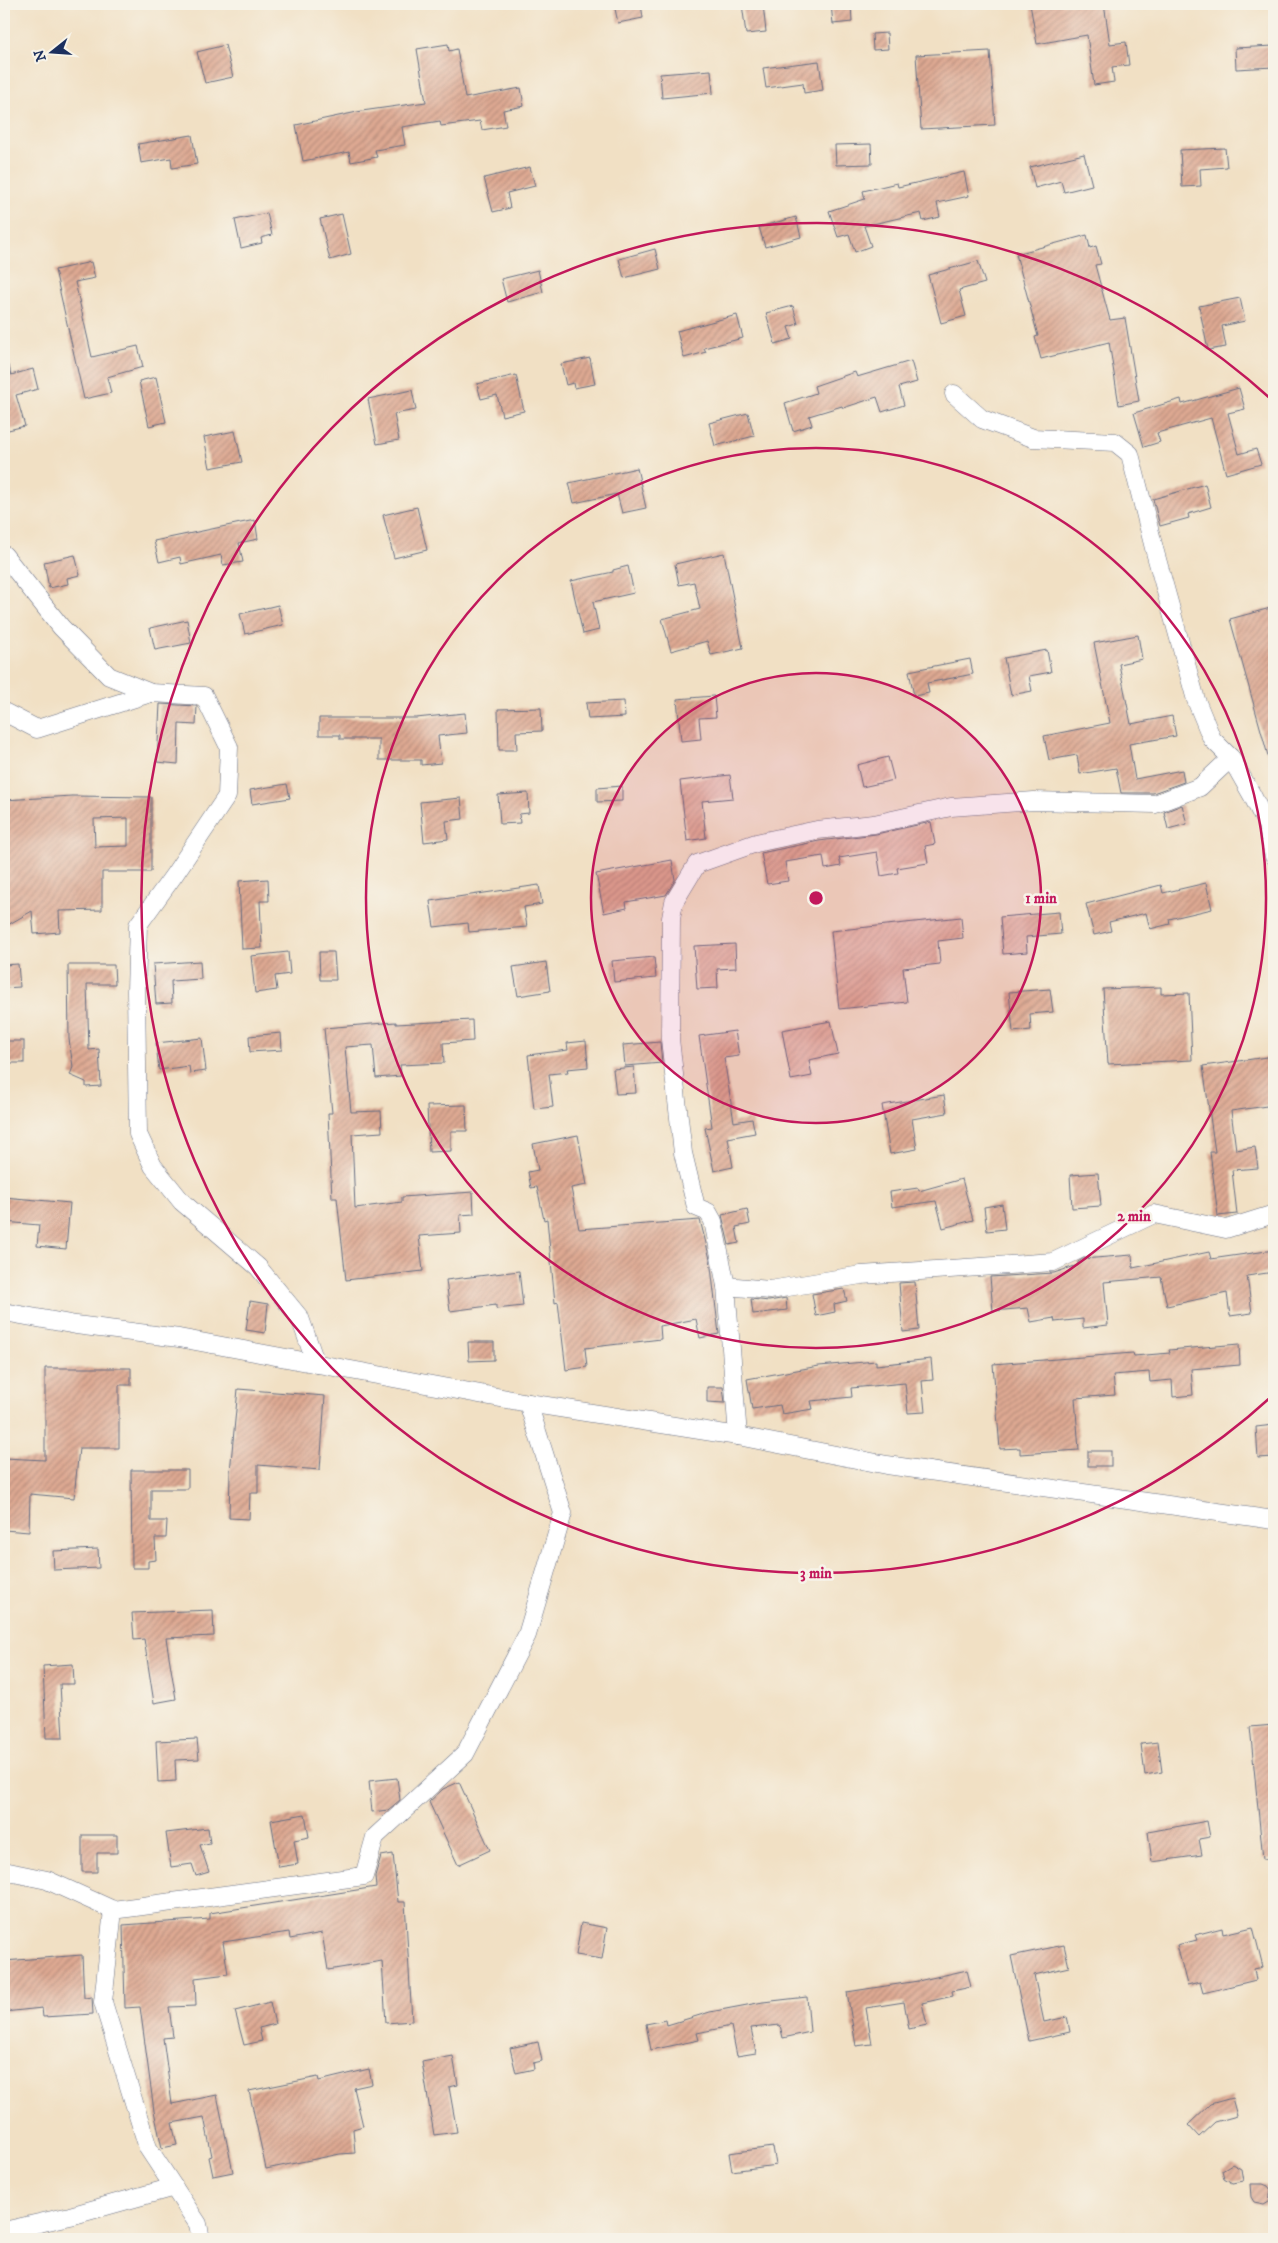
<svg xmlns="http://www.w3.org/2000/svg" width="1278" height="2243" viewBox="0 0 1278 2243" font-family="'IM FELL DW Pica',serif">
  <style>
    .building { fill: url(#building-hatch); fill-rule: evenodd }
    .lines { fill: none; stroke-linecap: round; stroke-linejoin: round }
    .street-casing { stroke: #666d82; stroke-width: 19 }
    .street { stroke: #fff; stroke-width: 18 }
    .ring { fill: none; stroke: #c2185b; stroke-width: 2.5 }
    .centre { fill: #c2185b; stroke: #f7f3e8; stroke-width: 2.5 }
    .ring-label { font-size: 15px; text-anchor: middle; font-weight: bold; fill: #c2185b; stroke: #f7f3e8; stroke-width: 5; stroke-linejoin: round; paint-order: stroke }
  </style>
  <defs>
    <pattern id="building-hatch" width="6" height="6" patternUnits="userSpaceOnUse" patternTransform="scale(1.25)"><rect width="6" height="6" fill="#dea992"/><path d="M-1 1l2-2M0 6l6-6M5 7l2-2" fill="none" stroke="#b38a7a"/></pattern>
  </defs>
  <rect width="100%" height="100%" fill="#f7f3e8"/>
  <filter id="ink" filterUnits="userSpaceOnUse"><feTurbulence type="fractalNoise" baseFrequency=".02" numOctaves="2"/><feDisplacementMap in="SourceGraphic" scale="10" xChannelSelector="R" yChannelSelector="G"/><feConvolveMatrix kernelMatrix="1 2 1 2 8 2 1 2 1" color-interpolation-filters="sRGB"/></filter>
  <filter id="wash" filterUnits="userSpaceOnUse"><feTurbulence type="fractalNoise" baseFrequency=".0096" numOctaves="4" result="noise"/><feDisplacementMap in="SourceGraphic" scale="20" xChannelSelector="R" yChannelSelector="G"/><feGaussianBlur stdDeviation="1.12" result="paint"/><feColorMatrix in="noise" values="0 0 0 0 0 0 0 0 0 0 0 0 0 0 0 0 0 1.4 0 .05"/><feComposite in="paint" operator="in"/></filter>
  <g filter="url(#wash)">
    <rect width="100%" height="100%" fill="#f1e0c4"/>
    <g id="blocks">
      <!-- building -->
      <g class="building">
        <path d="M614,4H641L643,18L618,23Z"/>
        <path d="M742,4H763L766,32L746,34Z"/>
        <path d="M831,4H851L852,22L833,24Z"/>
        <path d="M1030,4H1104L1110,44L1126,42L1129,65L1112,67L1114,82L1094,85L1087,35L1037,44Z"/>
        <path d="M887,33L888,49L873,50L872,34Z"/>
        <path d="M448,44L449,51L457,49L465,98L521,88L524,106L503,110L506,126L482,130L480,121L441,126L440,121L402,127L405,145L375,150L377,157L351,162L349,152L303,161L296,125L362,111L426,102L417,49Z"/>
        <path d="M225,45L233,77L205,83L197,52Z"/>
        <path d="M1274,46V67L1236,69L1235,48Z"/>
        <path d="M990,51L995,125L921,129L916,55Z"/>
        <path d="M819,61L823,90L804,93L803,83L766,88L763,68Z"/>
        <path d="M711,70L713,93L662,98L660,74Z"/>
        <path d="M192,135L197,164L172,168L171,158L141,163L138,144Z"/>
        <path d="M871,144L872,164L836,165L835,145Z"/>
        <path d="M1225,148L1227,167L1200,169L1201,186L1182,187L1180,150Z"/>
        <path d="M1084,154L1092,185L1064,192L1061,181L1035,188L1030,167Z"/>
        <path d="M530,167L535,186L507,193L510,208L493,212L484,178Z"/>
        <path d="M964,172L969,196L937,203L940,217L923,221L921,213L864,226L871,246L855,252L849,234L838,237L829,211L865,199L863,191L897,183L898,187Z"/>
        <path d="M267,213L272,235L261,238L262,243L241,248L235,220Z"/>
        <path d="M342,214L351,254L330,260L320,219Z"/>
        <path d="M796,217L801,237L765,247L759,227Z"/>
        <path d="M1087,235L1090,248L1096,246L1101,264L1095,265L1110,320L1125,318L1139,401L1119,405L1109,342L1041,359L1035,337L1038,336L1016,254Z"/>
        <path d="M655,249L660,269L624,278L619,259Z"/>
        <path d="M978,261L985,283L959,290L966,316L941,323L928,275Z"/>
        <path d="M91,262L95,278L75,282L92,357L138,346L143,367L107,377L111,393L84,399L55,270Z"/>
        <path d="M538,270L543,292L507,302L501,279Z"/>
        <path d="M1240,298L1245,321L1222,326L1226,347L1208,350L1199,306Z"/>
        <path d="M793,306L798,324L788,327L792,339L775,344L766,313Z"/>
        <path d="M737,315L743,338L704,348L706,352L684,358L677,331Z"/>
        <path d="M590,358L595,384L574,388L573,383L566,385L561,364Z"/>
        <path d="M911,361L917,382L899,387L904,405L882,412L877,397L843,408L842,406L809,416L812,425L793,431L785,403L816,393L814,386L855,372L857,377Z"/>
        <path d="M4,366H9L11,375L33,369L38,389L16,395L25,426L4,431Z"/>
        <path d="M516,375L524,411L502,416L497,395L481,399L477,384Z"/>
        <path d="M156,377L166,422L149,426L139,381Z"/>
        <path d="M1239,388L1245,409L1228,413L1239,454L1256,449L1261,464L1226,474L1211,418L1157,433L1160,442L1144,447L1134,413L1181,399L1182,404Z"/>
        <path d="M412,390L416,410L394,414L399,440L377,444L368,399Z"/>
        <path d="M748,413L754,436L715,446L709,423Z"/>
        <path d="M235,431L242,462L210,468L204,437Z"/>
        <path d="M637,468L646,508L622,513L617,494L574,503L569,483Z"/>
        <path d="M1205,484L1211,507L1188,514L1189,518L1160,526L1153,499Z"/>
        <path d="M417,507L427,550L394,558L383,515Z"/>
        <path d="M255,520L258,539L239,543L243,562L223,565L221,555L181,564L180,557L159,562L154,541Z"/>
        <path d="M724,553L743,648L711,655L707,641L671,651L662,619L700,609L694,582L679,585L675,564Z"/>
        <path d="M75,555L80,575L67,578L68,584L49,588L44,562Z"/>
        <path d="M628,566L634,593L593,602L599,630L583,634L571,581L613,572V570Z"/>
        <path d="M278,605L283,625L245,634L240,614Z"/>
        <path d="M1274,607V762L1270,763L1230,619Z"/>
        <path d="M187,620L191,643L155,650L150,628Z"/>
        <path d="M1138,635L1142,659L1119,664L1131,724L1172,716L1176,736L1129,744L1135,779L1182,770L1184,782L1153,793H1121L1116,768L1080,774L1077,755L1049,760L1044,736L1110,723L1094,643Z"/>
        <path d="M1047,650L1051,672L1029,676L1032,691L1011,695L1004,658Z"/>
        <path d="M970,659L973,674L927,683L929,693L914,696L909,671Z"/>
        <path d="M714,696L716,717L699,718L701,739L681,741L677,699Z"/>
        <path d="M624,701L625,717L588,719L586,703Z"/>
        <path d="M160,704L197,706L196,725L179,724L178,764L157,762Z"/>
        <path d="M541,708L542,731L516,732L517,750H499L498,709Z"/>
        <path d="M465,713L467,733L438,736L441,763L421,765V760H379V739H340V735H319V718H416Z"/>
        <path d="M888,757L894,780L862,787L857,765Z"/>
        <path d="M730,775L733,798L702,801L706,838L687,841L680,781Z"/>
        <path d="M287,784L290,798L252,804L250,790Z"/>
        <path d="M622,786V801L597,802V788Z"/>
        <path d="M528,793L529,813L519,814L520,823L500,824L498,795Z"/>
        <path d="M72,796L151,797V872H102V910L59,911L60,932L34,934L32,911L6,926L4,910V800ZM128,818V846L95,847L94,819Z"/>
        <path d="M461,798L463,819L446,821L448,839L424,842L420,802Z"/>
        <path d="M1182,805L1187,824L1168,829L1164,812Z"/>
        <path d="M931,822L935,844L925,846L928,863L897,868L898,873L881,876L877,852L839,858L841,866L825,869L823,856L785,862L788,881L767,884L761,853L819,841L876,834Z"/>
        <path d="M672,860L675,880L666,895L626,902L627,908L604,913L596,874Z"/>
        <path d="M268,879L269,901H260L262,948L242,949L239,881Z"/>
        <path d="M1206,883L1212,909L1169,919L1170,924L1150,929L1146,913L1109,922L1111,931L1094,935L1086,904L1161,885L1163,893Z"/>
        <path d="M539,885L542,904L524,907L527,927L469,932L468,923L434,927L430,901Z"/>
        <path d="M1059,912L1061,934L1026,937L1027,952L1003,954L1000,917Z"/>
        <path d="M961,917L963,938L938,941L940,964L903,968L907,1002L839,1009L831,931Z"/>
        <path d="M735,944L736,968L717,969L718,988L697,989L694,946Z"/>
        <path d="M288,952L290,974L275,976L277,990L255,993L251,956Z"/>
        <path d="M319,952H334L336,980H320Z"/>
        <path d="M654,957L656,978L614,982L612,961Z"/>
        <path d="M200,961L201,979L171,981L172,1003L156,1004L153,964Z"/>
        <path d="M546,962L550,991L518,996L513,967Z"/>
        <path d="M18,964L20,987L4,988V965Z"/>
        <path d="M68,965H114L115,984H87L89,1050L99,1049L101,1086L86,1087V1082L70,1075L73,1067L69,1039Z"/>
        <path d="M1161,987V994L1189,993L1192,1060L1108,1064L1103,989Z"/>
        <path d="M1050,989L1053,1012L1030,1014L1031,1030L1013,1032L1009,992Z"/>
        <path d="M472,1020L473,1041L443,1043L444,1063L400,1065L401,1076L376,1078L373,1045L345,1047L351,1112L381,1111L382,1132L352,1134L355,1208L402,1202V1197L473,1192L474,1214L460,1215L461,1233L419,1236L423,1271L346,1280L337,1198H332L328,1113H332L324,1028L396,1022V1024Z"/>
        <path d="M831,1021L838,1054L809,1060L812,1076L791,1080L782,1030Z"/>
        <path d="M735,1031L739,1056L724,1058L734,1122L752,1119L755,1133L728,1138L733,1167L714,1171L705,1128L712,1127L699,1036Z"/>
        <path d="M281,1033L282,1050L250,1052L249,1036Z"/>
        <path d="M202,1038L206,1071L190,1073L189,1066L159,1070L156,1043Z"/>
        <rect x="4" y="1041" width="20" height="22"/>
        <path d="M586,1041L588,1067L567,1069L568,1072L549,1074L553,1107L534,1109L528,1055L568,1050L567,1043Z"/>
        <path d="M660,1042L662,1063L625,1066L623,1045Z"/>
        <path d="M1274,1056V1105L1231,1111L1236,1150L1255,1147L1258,1168L1232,1170L1237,1214L1218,1216L1210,1152H1215L1203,1066Z"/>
        <path d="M634,1067L636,1093L616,1094L613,1069Z"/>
        <path d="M944,1095L947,1113L912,1119L917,1149L890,1154L882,1105Z"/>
        <path d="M466,1105L467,1131H451V1151L429,1152L427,1106Z"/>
        <path d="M578,1135L587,1185L571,1188L579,1229L700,1220L710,1259L719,1334L700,1338L696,1319L660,1326L661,1339L585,1348L587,1367L566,1370L558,1302L555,1303L547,1219L544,1220L537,1187L531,1188L528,1172L538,1170L533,1144Z"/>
        <path d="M1098,1173L1101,1206L1072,1208L1070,1175Z"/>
        <path d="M962,1179L973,1220L943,1228L936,1201L892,1207L890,1192L918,1188L919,1191Z"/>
        <path d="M4,1197L70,1203L66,1249L37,1246L39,1225L4,1222Z"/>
        <path d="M1002,1204L1005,1229L987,1231L984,1207Z"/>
        <path d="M747,1209L750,1224L736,1227L739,1243L729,1245L722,1215Z"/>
        <path d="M1274,1250V1272L1247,1276L1252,1313L1230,1316L1227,1293L1167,1306L1161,1277L1104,1282L1108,1325L1083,1328V1319L1055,1322L1054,1318L1031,1322L1028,1308L993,1311L990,1277L1054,1273L1078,1265V1262L1083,1259L1132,1255L1133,1268L1209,1252L1211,1259Z"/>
        <path d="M519,1271L523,1306L496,1309V1305L450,1311L446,1280Z"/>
        <path d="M915,1282L919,1330L903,1332L899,1283Z"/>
        <path d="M844,1289L847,1301L834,1304L835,1312L816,1316L812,1294Z"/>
        <path d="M786,1298L787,1310L753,1314L751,1299L769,1301Z"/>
        <path d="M250,1301L268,1304L265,1333L246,1330Z"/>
        <path d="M468,1342H494V1360L469,1361Z"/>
        <path d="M1239,1344L1240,1365L1191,1369L1193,1395L1173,1397L1172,1380L1150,1382L1149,1372L1113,1375L1115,1395L1075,1398L1079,1450L1020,1454V1448L1000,1449L993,1364L1133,1353L1134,1356L1170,1353L1169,1350Z"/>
        <path d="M931,1359L933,1380L922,1381L925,1412L908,1413L905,1383L851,1388L852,1397L811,1401L813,1409L782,1414L780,1405L752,1409L747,1379L819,1366L876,1361V1365Z"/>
        <path d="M45,1368H131V1385H119V1448H79L74,1498L30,1494L29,1532L4,1530V1458L45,1460Z"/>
        <path d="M707,1387H723L725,1403L707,1402Z"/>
        <path d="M238,1389L325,1396L320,1470L258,1465V1493H250L249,1519L229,1518L230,1472Z"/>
        <path d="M1274,1425V1457L1258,1458L1256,1427Z"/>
        <rect x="1088" y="1451" width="23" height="15"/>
        <path d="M131,1470H188V1489H151V1521H167L166,1538H155L156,1560L148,1561V1568H132Z"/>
        <path d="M98,1549L99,1568L54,1570L53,1551Z"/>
        <path d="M213,1610L214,1636L166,1638L176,1699L154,1703L144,1639L134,1640L132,1613Z"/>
        <path d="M73,1664L74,1684H60L63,1738H46L43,1666Z"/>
        <path d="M1274,1725V1744H1271L1274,1775V1858L1263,1859L1250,1727Z"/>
        <path d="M197,1739L199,1759L175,1760L176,1781L158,1782L156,1741Z"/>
        <path d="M1158,1742L1162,1772L1145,1775L1141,1744Z"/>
        <path d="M397,1778L400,1800L388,1810L372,1812L369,1781Z"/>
        <path d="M459,1782L490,1850L458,1865L429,1802L443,1789Z"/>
        <path d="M305,1814L309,1837L294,1840L298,1864L279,1867L271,1820Z"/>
        <path d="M1207,1821L1210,1837L1199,1839L1202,1855L1152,1862L1148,1832Z"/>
        <path d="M208,1828L210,1843L200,1845L209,1872L196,1876L192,1864L171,1867L166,1833Z"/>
        <path d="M82,1835H117V1853H97V1872H82Z"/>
        <path d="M393,1854L398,1902H405L412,2021L386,2023L382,1961L328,1970L322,1933L290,1939L289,1932L223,1942L228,1974L195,1978L196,2006L169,2007L173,2037L163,2038L172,2104L217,2095L233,2172L213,2176L209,2157L212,2156L204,2117L172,2123L177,2145L162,2148L154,2111L140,2007L125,2008L123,1925L210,1919V1913L376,1887L375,1876L381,1856Z"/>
        <path d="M581,1923L607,1928L602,1959L576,1955Z"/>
        <path d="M1253,1927L1263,1967L1254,1969L1256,1980L1203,1993L1200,1982L1187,1985L1177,1945L1197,1940L1195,1935L1222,1928L1223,1934Z"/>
        <path d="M1064,1945L1069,1967L1034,1975L1044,2022L1067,2017L1070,2032L1029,2041L1011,1956Z"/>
        <path d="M82,1955L84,1998L92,1997L93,2014L43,2017L42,2008L4,2012V1961Z"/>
        <path d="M967,1970L971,1987L952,1991L953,1996L922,2003L927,2025L909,2029L904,2002L866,2008L872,2044L856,2046L847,1992L918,1981Z"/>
        <path d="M807,1997L810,2032L783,2038L780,2025L751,2028L756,2053L737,2056L731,2026L697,2033L699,2040L651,2050L646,2024L666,2020L667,2025L710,2012L763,2002Z"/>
        <path d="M270,2002L275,2024L259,2028L262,2041L244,2045L235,2011Z"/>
        <path d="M538,2042L542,2061L533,2063L534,2069L516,2073L510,2048Z"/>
        <path d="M453,2056L458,2085L449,2087L457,2132L434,2135L422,2062Z"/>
        <path d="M369,2069L372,2084L354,2088L363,2126L353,2129L355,2153L340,2154L266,2169L249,2091L318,2077L319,2081Z"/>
        <path d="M1232,2098L1237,2116L1215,2122L1199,2137L1188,2125L1210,2104Z"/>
        <path d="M773,2147L776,2165L732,2171L729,2153Z"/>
        <path d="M1232,2164L1241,2169L1243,2181L1232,2183L1224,2178L1222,2170Z"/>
        <path d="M1250,2184H1263L1268,2186L1271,2190L1269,2201L1264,2204L1254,2202L1251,2197Z"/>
      </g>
    </g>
  </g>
  <g filter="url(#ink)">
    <use href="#blocks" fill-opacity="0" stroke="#666d82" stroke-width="1"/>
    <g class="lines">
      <!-- street casing -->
      <g class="street-casing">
        <g id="street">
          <path d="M954,394L982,419L1033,438L1115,442L1130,454L1155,552L1196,700L1212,739L1231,758L1252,795L1267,825L1274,856"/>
          <path d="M4,555L61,627L109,676L151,693L204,696L229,747L227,796L174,875L138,925L136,991L138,1134L153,1166L182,1202L258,1267L300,1318L316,1364"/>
          <path d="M4,712L37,729L151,693"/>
          <path d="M726,1286L770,1290L861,1275L1053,1262L1154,1214L1226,1229L1274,1214"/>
          <path d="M4,1312L76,1325L179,1338L528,1403L738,1436L887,1465L1274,1520"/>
          <path d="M738,1436L726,1286L713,1221L708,1212L696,1207L683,1153L670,1039L671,918L674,902L697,864L756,843L817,830L874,824L951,807L1034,801L1155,804L1200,787L1231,758"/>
          <path d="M4,1871L47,1880L113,1910"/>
          <path d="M4,2231L70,2216L174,2187"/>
          <path d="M201,2239L198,2224L148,2148L103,2002L113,1910L364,1876L375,1837L465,1754L527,1635L563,1513L528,1403"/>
        </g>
      </g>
      <!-- street -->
      <use href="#street" class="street"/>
    </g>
  </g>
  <!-- distance rings -->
  <circle cx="816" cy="898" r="225" fill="#c2185b" fill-opacity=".12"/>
  <g class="ring">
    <circle cx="816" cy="898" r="225"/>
    <circle cx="816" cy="898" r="450"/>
    <path d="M1272 1396A675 675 0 1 1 1272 400"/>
  </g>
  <circle cx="816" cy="898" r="8" class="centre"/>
  <g class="ring-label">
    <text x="1041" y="903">1 min</text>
    <text x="1134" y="1221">2 min</text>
    <text x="816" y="1578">3 min</text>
  </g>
  <!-- margin -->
  <rect width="1278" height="2243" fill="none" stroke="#f7f3e8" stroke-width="20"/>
  <!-- north arrow -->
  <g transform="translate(52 52) rotate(253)" stroke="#f7f3e8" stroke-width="4" paint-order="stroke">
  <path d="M0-4L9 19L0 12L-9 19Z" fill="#1b2f5e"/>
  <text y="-8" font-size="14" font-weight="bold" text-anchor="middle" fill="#1b2f5e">N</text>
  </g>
</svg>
